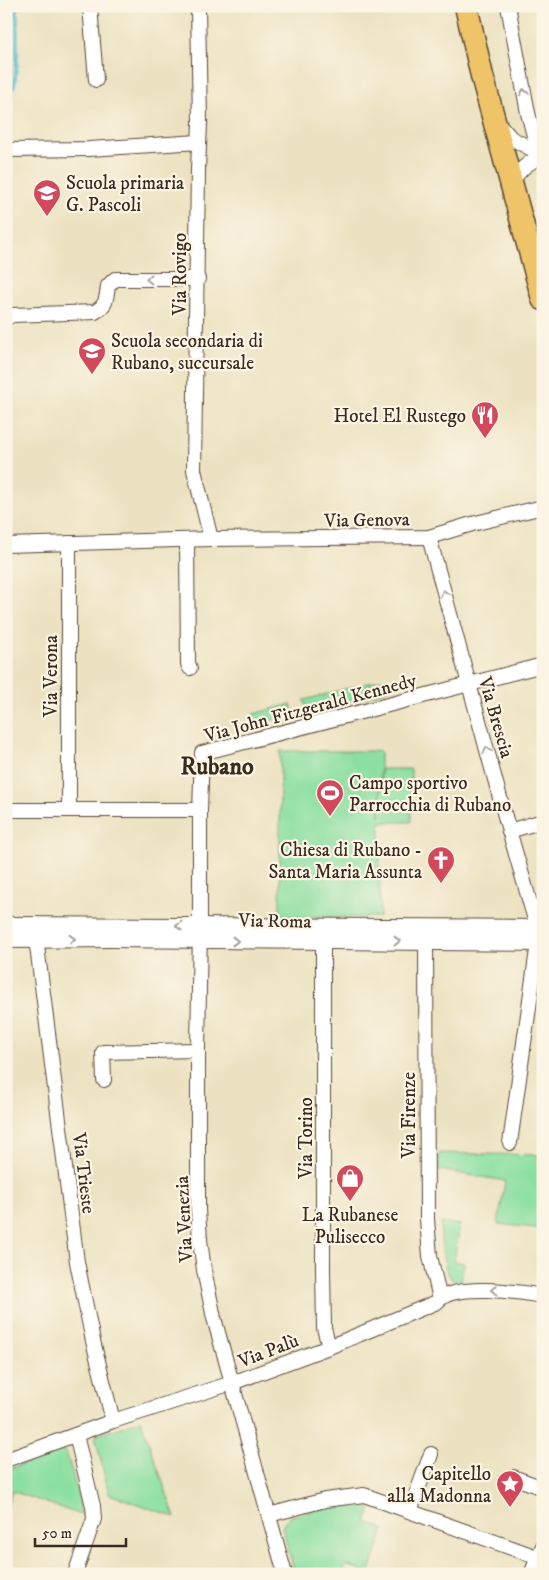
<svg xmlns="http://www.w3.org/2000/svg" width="549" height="1580" viewBox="0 0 549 1580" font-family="'IM FELL DW Pica',serif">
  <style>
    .green { fill: #8bdfa1; stroke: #638460 }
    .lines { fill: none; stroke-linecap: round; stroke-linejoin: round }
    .stream { stroke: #53becf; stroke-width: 4 }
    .minor-casing { stroke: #564636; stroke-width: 16 }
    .tertiary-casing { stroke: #564636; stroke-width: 20 }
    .primary-casing { stroke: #564636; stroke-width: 25 }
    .minor { stroke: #fff; stroke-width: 14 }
    .tertiary { stroke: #fff; stroke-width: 18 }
    .primary { stroke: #efc469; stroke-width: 22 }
    .oneway { stroke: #a79f9a }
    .labels { text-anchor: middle; stroke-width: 4.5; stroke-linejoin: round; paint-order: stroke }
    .poi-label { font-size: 19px; fill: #3b2a1e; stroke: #fcf5e5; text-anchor: start }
    .street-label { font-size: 19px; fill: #3b2a1e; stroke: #fcf5e5 }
    .district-label { font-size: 24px; font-weight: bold; fill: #3b2a1e; stroke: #fcf5e5 }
  </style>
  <rect width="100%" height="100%" fill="#fcf5e5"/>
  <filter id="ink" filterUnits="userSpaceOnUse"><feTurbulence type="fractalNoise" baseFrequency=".02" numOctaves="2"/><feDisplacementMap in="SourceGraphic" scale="10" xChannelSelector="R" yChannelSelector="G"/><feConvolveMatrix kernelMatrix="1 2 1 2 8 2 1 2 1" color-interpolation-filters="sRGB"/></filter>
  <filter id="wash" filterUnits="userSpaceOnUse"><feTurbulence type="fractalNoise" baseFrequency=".0096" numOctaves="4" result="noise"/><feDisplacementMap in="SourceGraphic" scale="20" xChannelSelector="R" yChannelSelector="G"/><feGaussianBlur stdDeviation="1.12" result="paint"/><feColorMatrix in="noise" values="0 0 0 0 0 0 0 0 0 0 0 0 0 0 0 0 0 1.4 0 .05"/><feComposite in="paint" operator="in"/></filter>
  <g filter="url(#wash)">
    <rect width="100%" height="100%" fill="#ece2c1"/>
    <!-- green -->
    <g class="green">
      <path d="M6,6H13V9L11,82L6,96Z"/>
      <path d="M383,679L386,691L308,713L304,700Z"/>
      <path d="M291,704L294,714L255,725L253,714Z"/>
      <path d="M280,751H380V816L381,769H411V822H380V917H280Z"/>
      <path d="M439,1153L543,1155V1229L498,1224L505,1181L439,1170Z"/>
      <path d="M441,1223L460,1225L454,1261L464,1263L461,1282L452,1280C441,1264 441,1242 441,1223Z"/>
      <path d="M141,1420L175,1517L109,1494L95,1436Z"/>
      <path d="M62,1450L66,1452C72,1473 79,1494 81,1515L12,1491L6,1509V1470Z"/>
      <path d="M364,1504L371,1509L366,1522L384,1529L369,1574L346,1565L342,1574H295L282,1527L285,1521L291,1516L335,1505Z"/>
    </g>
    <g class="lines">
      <!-- stream -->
      <path class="stream" d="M6,103C21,91 16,26 17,6"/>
    </g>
  </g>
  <g filter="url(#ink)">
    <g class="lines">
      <!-- minor casing -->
      <g class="minor-casing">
        <g id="minor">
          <path d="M90,6L96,80"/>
          <path d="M198,6L200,123L198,169L194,470L211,539"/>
          <path d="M508,6L528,113L534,136L543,156"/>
          <path d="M498,123L511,138L543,155"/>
          <path d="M6,150L89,149L199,142"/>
          <path d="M511,184C519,169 528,163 543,155"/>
          <path d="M6,318L13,315L95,312C107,305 106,299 108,286L115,279H198"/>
          <path d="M429,537L506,820L536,923L537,950L510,1143"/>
          <path d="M187,540L188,664L190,668"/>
          <path d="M6,545L211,539L429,537L472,524L543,507"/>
          <path d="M6,810H200"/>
          <path d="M69,810V543"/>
          <path d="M509,831L543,821"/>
          <path d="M36,929L37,946L77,1262L93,1341L113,1421"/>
          <path d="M323,931V1270L324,1328L329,1347"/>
          <path d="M426,932L427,1219L430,1256L440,1299"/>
          <path d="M104,1080L103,1052L198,1050"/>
          <path d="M6,1460L113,1421L232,1383L329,1347L437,1302C452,1282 521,1292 543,1296"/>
          <path d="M513,1477L543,1488"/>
          <path d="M410,1511L431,1454"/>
          <path d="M269,1515L325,1500L364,1495L537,1557"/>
          <path d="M75,1574L94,1519L93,1506L76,1435"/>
          <path d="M285,1574L214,1318L204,1270L200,1240L198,1210V1050L200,926V810L202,753L543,665"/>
          <path d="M531,1574L543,1546"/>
        </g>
      </g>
      <!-- tertiary casing -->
      <g class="tertiary-casing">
        <g id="tertiary">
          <path d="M6,926L543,929"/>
          <path d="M6,939L110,938L543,942"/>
        </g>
      </g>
      <!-- primary casing -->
      <g class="primary-casing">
        <path id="primary" d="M466,6L482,76L543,299"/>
      </g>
      <!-- minor -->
      <use href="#minor" class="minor"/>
      <!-- tertiary -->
      <use href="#tertiary" class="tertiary"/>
      <!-- primary -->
      <use href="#primary" class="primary"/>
    </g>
    <!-- one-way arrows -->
    <defs><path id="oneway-chevron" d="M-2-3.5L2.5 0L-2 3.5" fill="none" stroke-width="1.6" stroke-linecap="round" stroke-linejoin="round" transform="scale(1.25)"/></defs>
    <g class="oneway">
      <use href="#oneway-chevron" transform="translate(524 92) rotate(-101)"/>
      <use href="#oneway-chevron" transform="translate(149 279) rotate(-179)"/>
      <use href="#oneway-chevron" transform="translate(444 593) rotate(-105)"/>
      <use href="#oneway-chevron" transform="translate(487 750) rotate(-105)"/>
      <use href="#oneway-chevron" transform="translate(179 926) rotate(-180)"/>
      <use href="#oneway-chevron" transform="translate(72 939) rotate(-1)"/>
      <use href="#oneway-chevron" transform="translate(235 941)"/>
      <use href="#oneway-chevron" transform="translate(397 941)"/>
      <use href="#oneway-chevron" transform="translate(494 1290) rotate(-179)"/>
    </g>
  </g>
  <!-- icons -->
  <defs>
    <g id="school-pin" transform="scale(1.4375)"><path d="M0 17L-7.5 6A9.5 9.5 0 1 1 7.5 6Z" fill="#d1495b" stroke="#fcf5e5"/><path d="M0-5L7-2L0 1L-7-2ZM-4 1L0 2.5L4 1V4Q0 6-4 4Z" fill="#fff"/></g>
    <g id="restaurant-pin" transform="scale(1.4375)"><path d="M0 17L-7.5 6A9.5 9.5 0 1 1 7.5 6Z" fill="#d1495b" stroke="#fcf5e5"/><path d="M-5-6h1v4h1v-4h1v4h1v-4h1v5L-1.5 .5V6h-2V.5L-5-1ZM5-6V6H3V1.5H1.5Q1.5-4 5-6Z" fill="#fff"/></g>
    <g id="stadium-pin" transform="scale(1.4375)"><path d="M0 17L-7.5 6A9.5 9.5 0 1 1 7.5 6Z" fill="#d1495b" stroke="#fcf5e5"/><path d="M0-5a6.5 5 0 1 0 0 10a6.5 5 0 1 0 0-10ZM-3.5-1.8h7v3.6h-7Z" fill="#fff"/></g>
    <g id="church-pin" transform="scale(1.4375)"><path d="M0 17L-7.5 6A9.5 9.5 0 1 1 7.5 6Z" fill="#d1495b" stroke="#fcf5e5"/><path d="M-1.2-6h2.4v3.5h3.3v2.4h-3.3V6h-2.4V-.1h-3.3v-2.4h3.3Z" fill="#fff"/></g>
    <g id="shop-pin" transform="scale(1.4375)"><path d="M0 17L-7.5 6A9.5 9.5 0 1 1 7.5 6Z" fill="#d1495b" stroke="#fcf5e5"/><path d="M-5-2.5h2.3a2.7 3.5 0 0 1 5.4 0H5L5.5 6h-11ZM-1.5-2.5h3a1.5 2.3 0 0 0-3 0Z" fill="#fff"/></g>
    <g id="sight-pin" transform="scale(1.4375)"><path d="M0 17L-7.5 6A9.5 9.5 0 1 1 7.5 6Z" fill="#d1495b" stroke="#fcf5e5"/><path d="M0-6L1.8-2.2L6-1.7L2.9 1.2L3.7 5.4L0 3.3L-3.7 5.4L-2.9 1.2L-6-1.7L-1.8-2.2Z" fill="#fff"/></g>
  </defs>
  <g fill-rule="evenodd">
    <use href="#school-pin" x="47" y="193"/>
    <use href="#school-pin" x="92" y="351"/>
    <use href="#restaurant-pin" x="485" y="415"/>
    <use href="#stadium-pin" x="330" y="793"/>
    <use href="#church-pin" x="441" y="860"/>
    <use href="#shop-pin" x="350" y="1178"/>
    <use href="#sight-pin" x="510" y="1484"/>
  </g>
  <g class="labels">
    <!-- poi labels -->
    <g class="poi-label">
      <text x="66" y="189">Scuola primaria<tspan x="66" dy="22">G. Pascoli</tspan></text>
      <text x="111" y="347">Scuola secondaria di<tspan x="111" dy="22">Rubano, succursale</tspan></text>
      <text x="466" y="422" text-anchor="end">Hotel El Rustego</text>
      <text x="349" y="789">Campo sportivo<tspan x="349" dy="22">Parrocchia di Rubano</tspan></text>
      <text x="422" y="856" text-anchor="end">Chiesa di Rubano -<tspan x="422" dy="22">Santa Maria Assunta</tspan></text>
      <text x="350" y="1221" text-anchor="middle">La Rubanese<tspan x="350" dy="22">Pulisecco</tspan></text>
      <text x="491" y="1480" text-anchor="end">Capitello<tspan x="491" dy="22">alla Madonna</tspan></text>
    </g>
    <!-- street labels -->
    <g class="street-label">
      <text transform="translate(179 274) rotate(-90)" y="7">Via Rovigo</text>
      <text transform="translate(367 519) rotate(-1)" y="7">Via Genova</text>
      <text transform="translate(50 676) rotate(-90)" y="7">Via Verona</text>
      <text transform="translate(310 707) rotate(-15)" y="7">Via John Fitzgerald Kennedy</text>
      <text transform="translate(497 717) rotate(74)" y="7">Via Brescia</text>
      <text transform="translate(275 920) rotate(1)" y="7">Via Roma</text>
      <text transform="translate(408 1115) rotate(-90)" y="7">Via Firenze</text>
      <text transform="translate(305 1138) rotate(-90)" y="7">Via Torino</text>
      <text transform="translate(85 1173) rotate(83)" y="7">Via Trieste</text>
      <text transform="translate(183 1219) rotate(-93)" y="7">Via Venezia</text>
      <text transform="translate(268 1350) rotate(-21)" y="7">Via Palù</text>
    </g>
    <!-- district labels -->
    <g class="district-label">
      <text x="217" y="774">Rubano</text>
    </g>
  </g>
  <!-- margin -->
  <rect width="549" height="1580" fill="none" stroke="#fcf5e5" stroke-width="25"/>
  <!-- scale -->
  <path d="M35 1538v8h91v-8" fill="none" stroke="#3b2a1e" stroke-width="2.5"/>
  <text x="42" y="1538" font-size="15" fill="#3b2a1e" stroke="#fcf5e5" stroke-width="4" paint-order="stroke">50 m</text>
</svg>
